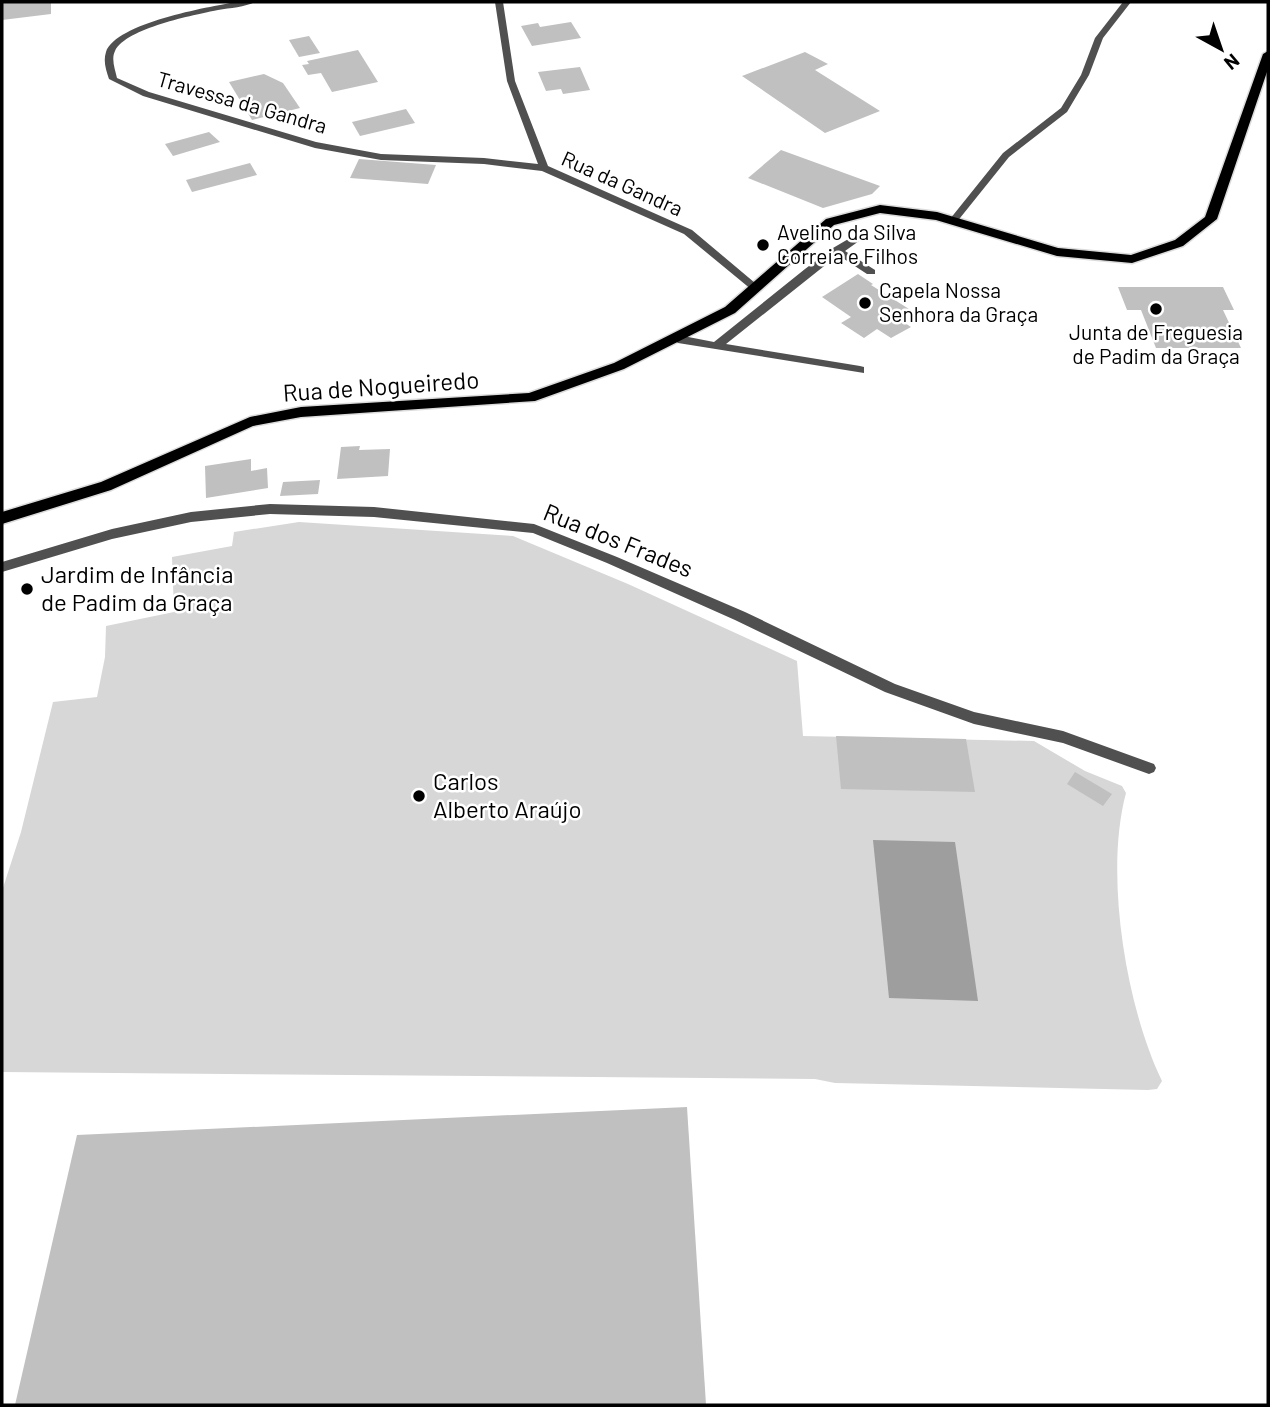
<svg xmlns="http://www.w3.org/2000/svg" width="1270" height="1407" viewBox="0 0 1270 1407" font-family="Barlow,sans-serif">
  <style>
    .green { fill: #d7d7d7 }
    .water { fill: #9e9e9e }
    .building { fill: #c0c0c0 }
    .lines { fill: none; stroke-linecap: round; stroke-linejoin: round }
    .primary-casing { stroke: #dbdbdb; stroke-width: 3 }
    .service { fill: #505050; fill-rule: evenodd }
    .minor { fill: #505050; fill-rule: evenodd }
    .primary { fill: #000; fill-rule: evenodd }
    .poi-dot { fill: #000; stroke: #fff; stroke-width: 2.5 }
    .labels { text-anchor: middle; stroke-width: 5; stroke-linejoin: round; paint-order: stroke }
    .far-street-label { font-size: 21px; fill: #000; stroke: #fff }
    .far-poi-label { font-size: 21px; fill: #000; stroke: #fff; text-anchor: start }
    .street-label { font-size: 24px; fill: #000; stroke: #fff }
    .poi-label { font-size: 24px; fill: #000; stroke: #fff; text-anchor: start }
  </style>
  <rect width="100%" height="100%" fill="#fff"/>
  <!-- green -->
  <path class="green" d="M299,522L513,536L628,584L797,661L803,736L1034,741L1085,771L1122,786L1126,793C1104,874 1126,1007 1162,1081L1157,1089L1148,1090L835,1083L815,1079L2,1072V891L21,832L53,702L97,697L105,657L106,626L174,612L172,557L232,546L234,532Z"/>
  <!-- water -->
  <path class="water" d="M873,840L955,842L978,1001L889,998Z"/>
  <!-- building -->
  <g class="building">
    <path d="M2,2H51V14L2,20Z"/>
    <path d="M571,22L581,38L532,46L521,26L538,23L540,27Z"/>
    <path d="M309,36L320,53L299,57L289,40Z"/>
    <path d="M358,50L378,82L332,92L321,73L308,75L302,65L309,64L307,61Z"/>
    <path d="M805,52L828,64L815,70L880,111L825,133L742,76Z"/>
    <path d="M580,67L590,90L563,94L561,89L546,91L538,72Z"/>
    <path d="M264,74L283,83L300,108L252,120L229,82Z"/>
    <path d="M406,109L415,123L360,136L352,122Z"/>
    <path d="M209,132L220,142L173,156L165,144Z"/>
    <path d="M781,150L880,186L872,194L823,208L748,178Z"/>
    <path d="M359,159L436,165L428,184L350,178Z"/>
    <path d="M250,163L257,175L192,192L186,180Z"/>
    <path d="M858,274L873,284L871,285L909,309L896,317L911,327L891,338L877,329L864,338L841,323L851,317L822,297Z"/>
    <path d="M1118,287H1223L1234,310H1223L1241,348H1156L1141,310H1127Z"/>
    <path d="M360,446L359,450L390,449L388,476L337,479L341,447Z"/>
    <path d="M251,459V471L267,468L268,488L206,498L205,466Z"/>
    <path d="M320,480L318,494L280,496L283,482Z"/>
    <path d="M836,736L966,739L975,792L841,789Z"/>
    <path d="M1075,772L1112,794L1103,806L1067,784Z"/>
    <path d="M687,1107L706,1405H15L77,1135Z"/>
  </g>
  <g class="lines">
    <!-- primary casing -->
    <g class="primary-casing">
      <path id="primary" d="M1268,51V69L1217,219L1183,246L1132,263L1057,256L936,220L880,213L834,225L735,313L624,369L535,401L301,417L253,426L111,490L2,524V512L101,482L250,417L301,407L529,393L614,363L725,307L826,219L880,205L937,212L1058,248L1131,255L1175,240L1205,217L1263,54Z"/>
    </g>
    <!-- service -->
    <g class="service">
      <path d="M862,231L867,234L866,236L845,251L875,270V274H867L838,255L726,344L860,366L864,367V373L678,343L673,339L678,335L714,342L805,269L833,248Z"/>
      <path d="M270,504L374,507L534,524L617,557L745,612L895,684L974,712L1063,731L1154,764L1156,768L1154,772L1149,774L1063,743L974,724L885,692L735,620L607,563L533,533L374,517L270,514L191,522L112,539L2,572V562L112,529L191,512Z"/>
    </g>
    <!-- minor -->
    <g class="minor">
      <path d="M236,2H255C245,7 230,8 218,10C194,15 126,28 115,51C111,59 115,69 117,78L149,92L316,142L381,154L484,158L538,164L507,81L495,2H503L515,81L548,166L692,230L761,288L756,291L752,290L684,234L542,171L484,164L381,160L315,148L143,96L109,79C106,70 103,61 106,52C116,23 208,7 236,2Z"/>
      <path d="M1123,2H1131L1103,38L1089,75L1067,112L1009,157L956,223H950V219L1003,153L1061,108L1081,75L1095,38Z"/>
    </g>
    <!-- primary -->
    <use href="#primary" class="primary"/>
  </g>
  <!-- markers -->
  <g class="poi-dot">
    <circle cx="763" cy="245" r="7"/>
    <circle cx="865" cy="303" r="7"/>
    <circle cx="1156" cy="309" r="7"/>
    <circle cx="27" cy="589" r="7"/>
    <circle cx="419" cy="796" r="7"/>
  </g>
  <g class="labels">
    <!-- far-street labels -->
    <g class="far-street-label">
      <text transform="translate(242 103) rotate(16)" y="7">Travessa da Gandra</text>
      <text transform="translate(622 184) rotate(24)" y="7">Rua da Gandra</text>
    </g>
    <!-- far-poi labels -->
    <g class="far-poi-label">
      <text x="777" y="240">Avelino da Silva<tspan x="777" dy="24">Correia e Filhos</tspan></text>
      <text x="879" y="298">Capela Nossa<tspan x="879" dy="24">Senhora da Graça</tspan></text>
      <text x="1156" y="340" text-anchor="middle">Junta de Freguesia<tspan x="1156" dy="24">de Padim da Graça</tspan></text>
    </g>
    <!-- street labels -->
    <g class="street-label">
      <text transform="translate(381 387) rotate(-4)" y="8">Rua de Nogueiredo</text>
      <text transform="translate(618 541) rotate(22)" y="8">Rua dos Frades</text>
    </g>
    <!-- poi labels -->
    <g class="poi-label">
      <text x="41" y="583">Jardim de Infância<tspan x="41" dy="28">de Padim da Graça</tspan></text>
      <text x="433" y="790">Carlos<tspan x="433" dy="28">Alberto Araújo</tspan></text>
    </g>
  </g>
  <!-- border -->
  <rect width="1270" height="1407" fill="none" stroke="#000000" stroke-width="7"/>
  <!-- north arrow -->
  <g transform="translate(1221 49) rotate(140)" stroke="#ffffff" stroke-width="5" paint-order="stroke">
  <path d="M0-5L12 26L0 18L-12 26Z" fill="#000000"/>
  <text y="-10" font-size="19" font-weight="bold" text-anchor="middle" fill="#000000">N</text>
  </g>
</svg>
